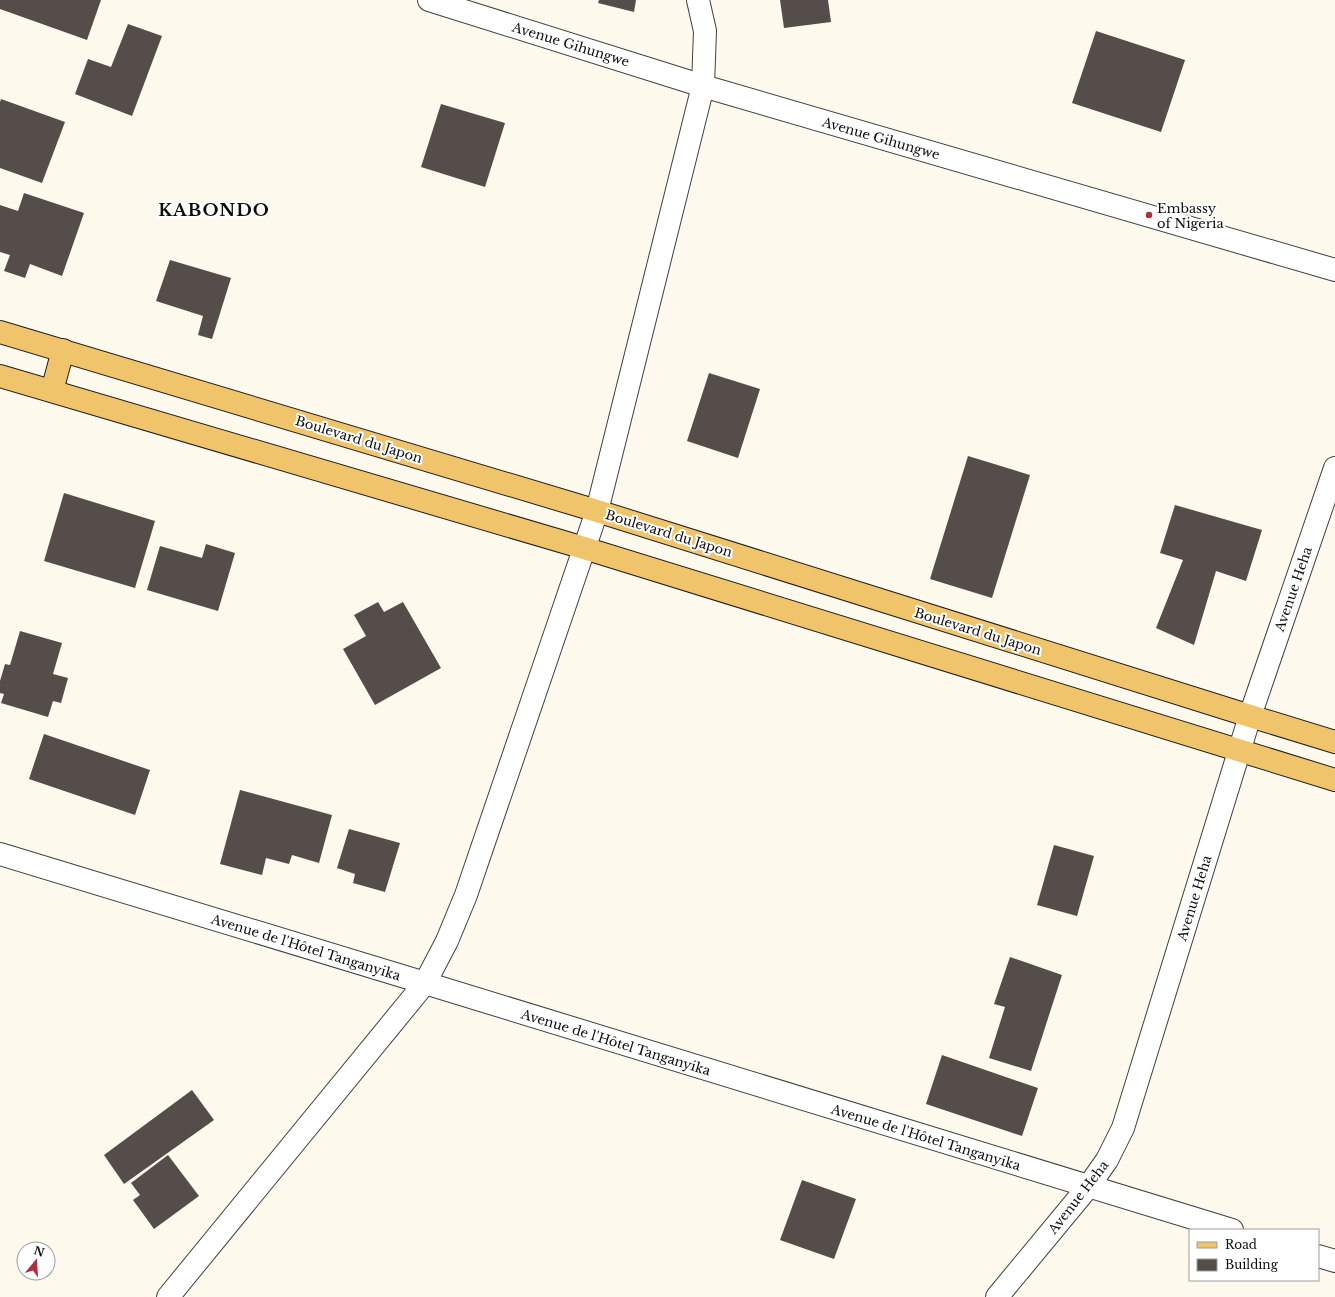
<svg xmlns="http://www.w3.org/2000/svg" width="1335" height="1297" viewBox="0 0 1335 1297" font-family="'Libre Baskerville',serif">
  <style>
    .building { fill: #544d4a }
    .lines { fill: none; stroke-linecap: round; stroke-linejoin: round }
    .minor-casing { stroke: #404040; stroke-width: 24 }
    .major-casing { stroke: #1e1e1e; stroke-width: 24 }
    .minor { stroke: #fff; stroke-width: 22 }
    .major { stroke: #f0c46b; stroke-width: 22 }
    .poi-dot { fill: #b42d3f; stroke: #fff; stroke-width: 1.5 }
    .labels { text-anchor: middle; stroke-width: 4; stroke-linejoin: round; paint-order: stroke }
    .street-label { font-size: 13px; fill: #0d0d0d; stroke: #fff }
    .poi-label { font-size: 13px; fill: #0d0d0d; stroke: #fff; text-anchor: start }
    .district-label { font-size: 17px; font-weight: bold; letter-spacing: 1px; fill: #0d0d0d; stroke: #fff }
  </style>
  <rect width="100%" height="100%" fill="#fef9ed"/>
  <!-- building -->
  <g class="building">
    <path d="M0,0H101L87,40L0,9Z"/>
    <path d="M599,0H636L634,12L598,3Z"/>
    <path d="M780,0H828L831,22L784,28Z"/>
    <path d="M128,24L162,36L132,116L75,94L88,59L111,67Z"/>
    <path d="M1096,31L1185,60L1161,132L1072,103Z"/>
    <path d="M1,99L65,122L42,183L0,168V102Z"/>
    <path d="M441,104L505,123L485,187L421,167Z"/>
    <path d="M24,193L84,213L62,276L30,264L25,278L4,271L10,255L0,252V205L18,211Z"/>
    <path d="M170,260L231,278L212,339L198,335L203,316L156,301Z"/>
    <path d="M709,373L760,389L738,458L687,441Z"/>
    <path d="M968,456L1030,475L992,598L930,579Z"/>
    <path d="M64,493L155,521L135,588L44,561Z"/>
    <path d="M1175,505L1262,530L1246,581L1216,571L1194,645L1156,628L1183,560L1160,553Z"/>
    <path d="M206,544L235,553L218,611L147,590L160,546L202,558Z"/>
    <path d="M378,602L384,612L403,602L441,668L375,705L343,649L366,636L354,615Z"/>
    <path d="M20,631L62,643L53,674L68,678L61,703L53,701L48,717L1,703L4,694L0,693V681L5,664L10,665Z"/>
    <path d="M44,734L150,770L135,815L29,779Z"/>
    <path d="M240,790L332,815L319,863L292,855L289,864L266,858L262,875L220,864Z"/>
    <path d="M349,829L400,843L385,892L353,883L355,874L337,868Z"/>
    <path d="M1054,845L1094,856L1077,916L1037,905Z"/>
    <path d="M1010,957L1062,975L1031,1071L989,1058L1005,1007L994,1004Z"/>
    <path d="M942,1055L1038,1088L1022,1136L926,1104Z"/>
    <path d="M192,1090L214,1120L124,1184L104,1155Z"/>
    <path d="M168,1155L199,1196L154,1229L133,1200L140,1195L131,1183Z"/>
    <path d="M802,1180L856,1199L834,1259L780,1240Z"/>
  </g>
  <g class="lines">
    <!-- minor casing -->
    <g class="minor-casing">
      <g id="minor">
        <path d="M429,0L703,86L1335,270"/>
        <path d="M0,854L425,983L1232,1230"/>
        <path d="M1318,1256L1335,1261"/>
        <path d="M168,1297L425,983L447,941L466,895L597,511L703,86L705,31L698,0"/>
        <path d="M997,1297L1088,1187L1107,1160L1123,1128L1250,716L1335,468"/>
      </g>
    </g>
    <!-- major casing -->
    <g class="major-casing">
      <g id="major">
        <path d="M0,332L597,511L1250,716L1335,742"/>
        <path d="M0,376L584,548L1335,780"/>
        <path d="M52,391L63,350"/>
      </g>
    </g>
    <!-- minor -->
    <use href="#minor" class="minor"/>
    <!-- major -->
    <use href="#major" class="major"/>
  </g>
  <!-- markers -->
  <circle class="poi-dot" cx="1149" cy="215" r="4"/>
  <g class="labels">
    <!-- street labels -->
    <g class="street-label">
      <text transform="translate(571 44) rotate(17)" y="5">Avenue Gihungwe</text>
      <text transform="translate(881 138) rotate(16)" y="5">Avenue Gihungwe</text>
      <text transform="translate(359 439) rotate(17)" y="5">Boulevard du Japon</text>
      <text transform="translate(669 533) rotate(17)" y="5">Boulevard du Japon</text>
      <text transform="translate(1293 589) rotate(-71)" y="5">Avenue Heha</text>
      <text transform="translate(978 631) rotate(17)" y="5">Boulevard du Japon</text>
      <text transform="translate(1194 898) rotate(-73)" y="5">Avenue Heha</text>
      <text transform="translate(306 947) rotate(17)" y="5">Avenue de l'Hôtel Tanganyika</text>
      <text transform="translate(616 1042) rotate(17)" y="5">Avenue de l'Hôtel Tanganyika</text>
      <text transform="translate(926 1137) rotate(17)" y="5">Avenue de l'Hôtel Tanganyika</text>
      <text transform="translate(1078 1197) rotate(-52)" y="5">Avenue Heha</text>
    </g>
    <!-- poi labels -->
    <g class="poi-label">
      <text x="1157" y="213">Embassy<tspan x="1157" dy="15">of Nigeria</tspan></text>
    </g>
    <!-- district labels -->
    <g class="district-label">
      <text x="214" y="216">KABONDO</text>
    </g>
  </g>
  <!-- legend -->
  <rect x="1189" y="1229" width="130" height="52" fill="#ffffff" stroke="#9e9e9e"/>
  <rect x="1197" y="1242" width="20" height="6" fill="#f0c46b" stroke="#9e9e9e"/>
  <text x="1225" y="1249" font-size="12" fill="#0d0d0d">Road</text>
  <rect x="1197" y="1259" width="20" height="12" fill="#544d4a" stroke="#9e9e9e"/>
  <text x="1225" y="1269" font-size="12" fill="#0d0d0d">Building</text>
  <!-- north arrow -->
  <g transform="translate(36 1261) rotate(18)"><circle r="19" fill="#ffffff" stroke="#9e9e9e"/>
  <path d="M0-3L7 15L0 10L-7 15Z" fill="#b42d3f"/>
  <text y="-6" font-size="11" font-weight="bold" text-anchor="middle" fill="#0d0d0d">N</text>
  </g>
</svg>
